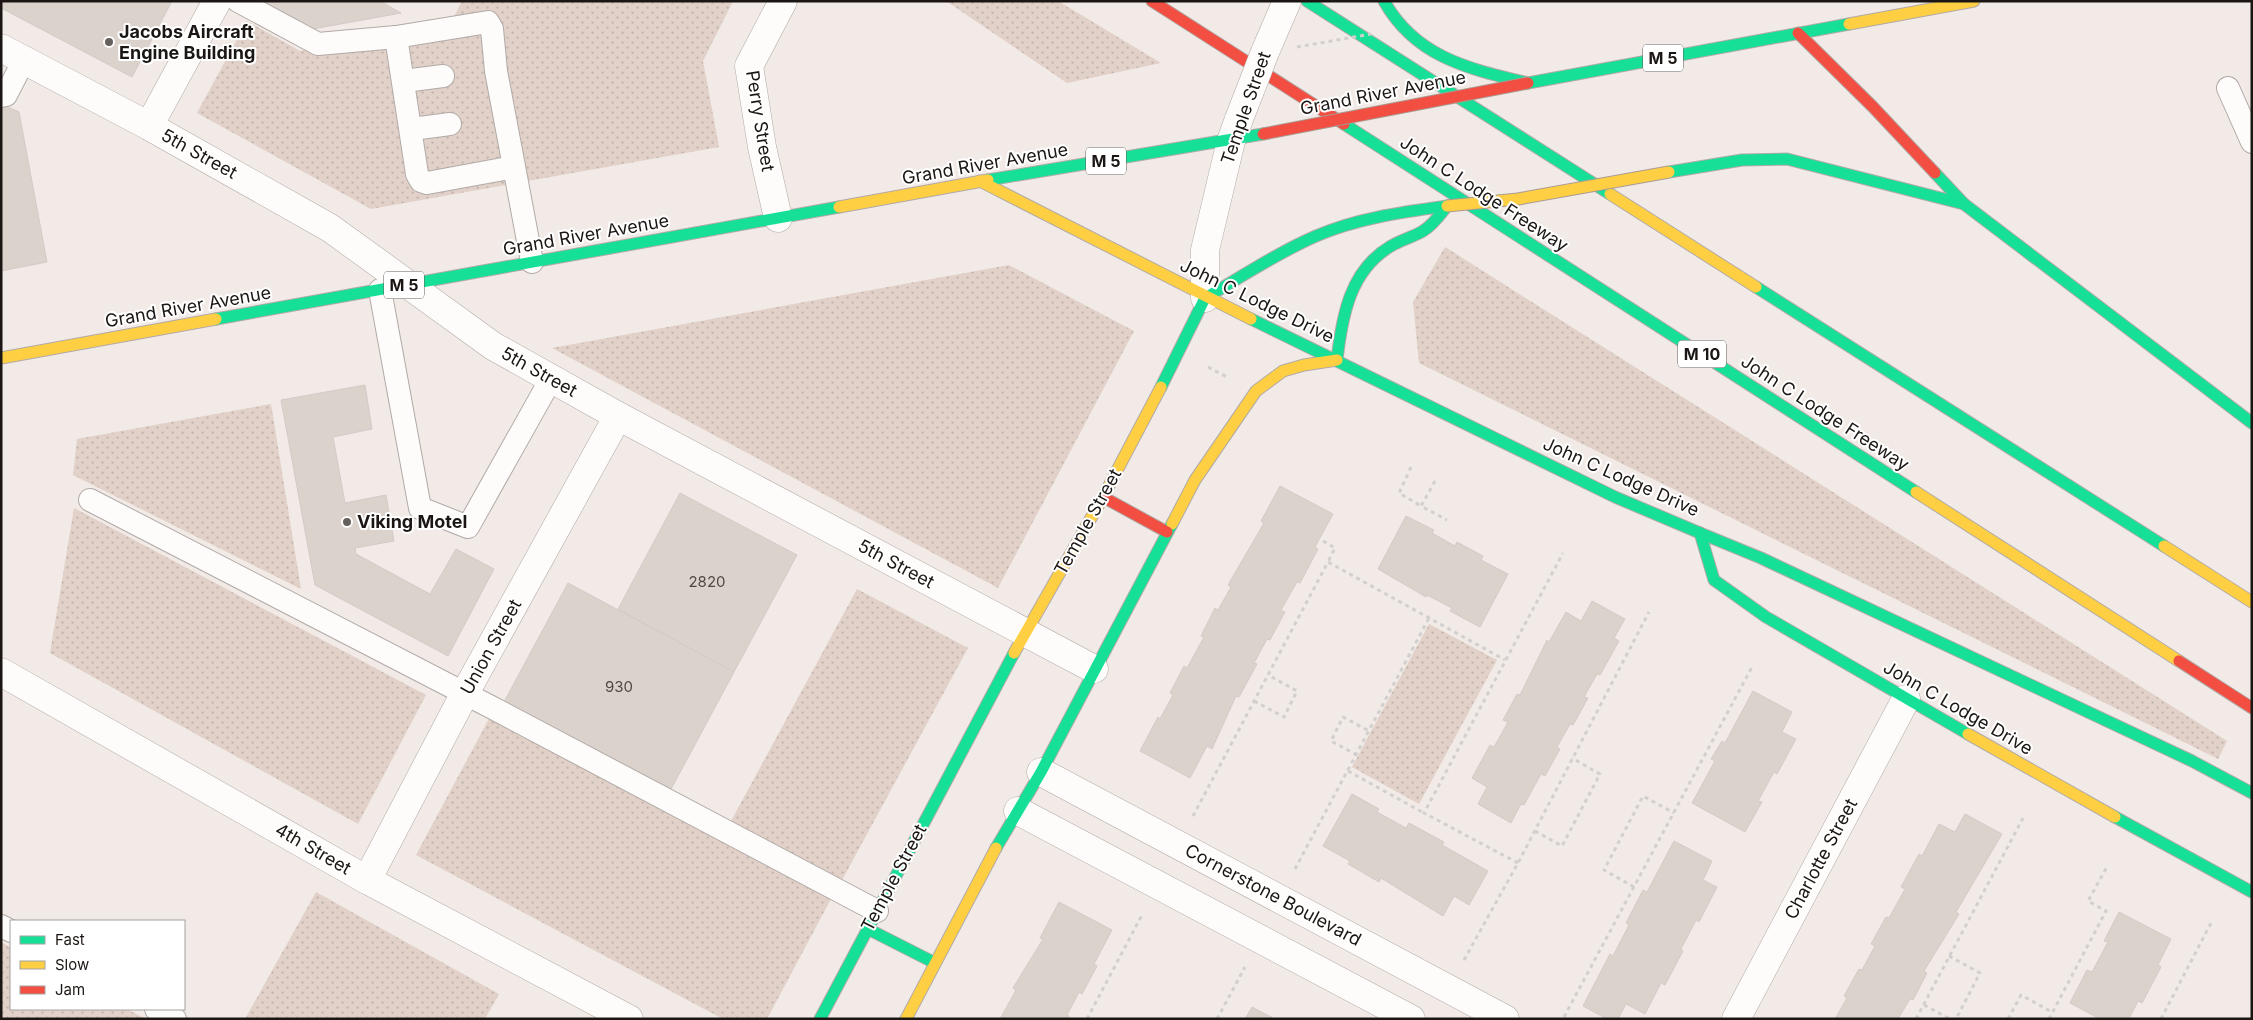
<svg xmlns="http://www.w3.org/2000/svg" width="2253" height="1020" viewBox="0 0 2253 1020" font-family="Inter,sans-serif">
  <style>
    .grass { fill: url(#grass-dots) }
    .building { fill: #dcd2cc; stroke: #d1cbc7 }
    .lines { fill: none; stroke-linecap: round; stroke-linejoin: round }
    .lane-casing { stroke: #b1aaa7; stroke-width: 24 }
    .street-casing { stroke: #b1aaa7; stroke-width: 29 }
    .fast-casing { stroke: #b1aaa7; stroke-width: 13 }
    .slow-casing { stroke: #b1aaa7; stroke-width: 13 }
    .jam-casing { stroke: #b1aaa7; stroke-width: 13 }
    .path { stroke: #d2d0ce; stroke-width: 3; stroke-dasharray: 4 4; stroke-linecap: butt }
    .lane { stroke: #fdfcfb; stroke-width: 22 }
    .street { stroke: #fdfcfb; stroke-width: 28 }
    .fast { stroke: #16e098; stroke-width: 11 }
    .slow { stroke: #ffcf43; stroke-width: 11 }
    .jam { stroke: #f24e42; stroke-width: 11 }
    .street-bridge-casing { stroke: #b1aaa7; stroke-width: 29; stroke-linecap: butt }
    .slow-bridge-casing { stroke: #aa9b93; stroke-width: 13; stroke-linecap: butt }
    .jam-bridge-casing { stroke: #aa9b93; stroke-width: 13; stroke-linecap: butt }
    .path-bridge { stroke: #d2d0ce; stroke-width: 3; stroke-dasharray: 4 4; stroke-linecap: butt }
    .street-bridge { stroke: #fdfcfb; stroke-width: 28 }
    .slow-bridge { stroke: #ffcf43; stroke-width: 11 }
    .jam-bridge { stroke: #f24e42; stroke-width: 11 }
    .poi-dot { fill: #66605d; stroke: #fff; stroke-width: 2 }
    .labels { text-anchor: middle; stroke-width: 4; stroke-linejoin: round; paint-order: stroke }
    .number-label { font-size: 15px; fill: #4e4844 }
    .shield { fill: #fff; stroke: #5f5c5a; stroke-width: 1 }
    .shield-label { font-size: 16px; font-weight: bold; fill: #1b1613 }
    .poi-label { font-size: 18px; font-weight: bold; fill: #1b1613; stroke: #fff; text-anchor: start }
    .street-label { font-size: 18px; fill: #1b1613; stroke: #fff }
  </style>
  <defs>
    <pattern id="grass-dots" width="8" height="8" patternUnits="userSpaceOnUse" patternTransform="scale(1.25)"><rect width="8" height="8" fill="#e1d1c8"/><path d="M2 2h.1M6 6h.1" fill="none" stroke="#c0b3ab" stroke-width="1.8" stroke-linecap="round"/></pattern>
  </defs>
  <rect width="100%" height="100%" fill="#f2eae6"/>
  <!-- grass -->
  <g class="grass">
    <path d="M462,1H733L703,61L719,147L371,209L197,113L247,21L300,51L454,17Z"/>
    <path d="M946,1H1058L1161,63L1067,83Z"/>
    <path d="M1445,247L2227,741L2218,759L1419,363L1413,302Z"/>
    <path d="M1009,265L1134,331L998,588L552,348Z"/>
    <path d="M271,404L301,589L73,475L77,439Z"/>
    <path d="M74,508L426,695L358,824L50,653Z"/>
    <path d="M857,589L968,648L841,882L730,823Z"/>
    <path d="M1429,624L1497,660L1419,804L1352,767Z"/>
    <path d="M491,715L832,897L767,1019H723L416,855Z"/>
    <path d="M316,892L499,994L485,1019H245Z"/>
    <path d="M1,942L11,948V1009H127L146,1019H1Z"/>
  </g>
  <!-- building -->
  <g class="building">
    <path d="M1,1H172L132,77L1,8Z"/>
    <path d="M261,1H380L401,13L313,29Z"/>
    <path d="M1,104L19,112L47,262L1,271Z"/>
    <path d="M365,385L372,429L333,437L345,503L386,495L394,541L355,548L356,554L430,594L456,549L494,569L448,656L315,585L281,400Z"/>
    <path d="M1280,486L1333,514L1315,547L1318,549L1300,583L1297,582L1281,610L1285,612L1270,640L1267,639L1254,663L1257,664L1239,697L1236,696L1212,749L1207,746L1190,778L1140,751L1158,717L1160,719L1173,695L1170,693L1184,666L1187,668L1204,637L1201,636L1215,608L1218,610L1231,587L1228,585L1264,523L1261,521Z"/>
    <path d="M680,493L797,555L734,672L618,609Z"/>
    <path d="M1406,516L1434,530L1432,533L1455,546L1457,542L1483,556L1481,560L1508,574L1480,627L1450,611L1452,608L1427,595L1426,597L1378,569Z"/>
    <path d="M568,583L734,672L670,791L504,702Z"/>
    <path d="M1592,601L1625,619L1614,638L1619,641L1600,675L1597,674L1584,697L1588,698L1573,725L1570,724L1557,747L1560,749L1545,776L1541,774L1524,805L1521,804L1511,823L1478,804L1487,787L1472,778L1490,745L1494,747L1508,722L1503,720L1517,694L1520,695L1547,640L1549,642L1566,612L1581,621Z"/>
    <path d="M1753,691L1792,712L1782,732L1796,739L1777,774L1774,772L1758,801L1762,802L1745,832L1692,803L1715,761L1711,759L1722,741L1725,743Z"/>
    <path d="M1352,794L1379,809L1377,812L1406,828L1409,823L1444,842L1442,845L1488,871L1469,905L1454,896L1443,916L1381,878L1379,882L1348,864L1350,861L1323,846Z"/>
    <path d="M1965,814L2002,834L1956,912L1959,914L1924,971L1927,973L1913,1000L1910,999L1898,1019H1835L1847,998L1844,996L1859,969L1862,970L1875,946L1871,944L1886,917L1889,918L1905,889L1901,887L1919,854L1922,856L1939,824L1955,832Z"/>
    <path d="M1674,841L1712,861L1703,880L1717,887L1699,922L1696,920L1681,949L1683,951L1665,985L1661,983L1645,1014L1626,1004L1618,1019H1607L1583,1006L1610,954L1613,956L1629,925L1626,923L1643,890L1647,892Z"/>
    <path d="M1059,902L1112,930L1094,964L1097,966L1082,994L1079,992L1067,1015L1069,1016L1068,1019H1000L1016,990L1013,988L1043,939L1040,938Z"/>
    <path d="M2119,912L2171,939L2158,965L2161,967L2142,1003L2138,1001L2129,1019H2100L2070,1003L2087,970L2092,972L2108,942L2104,941Z"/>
    <path d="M1252,1007L1273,1018V1019H1245Z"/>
  </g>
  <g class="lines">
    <!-- lane casing -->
    <g class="lane-casing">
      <g id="lane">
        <path d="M238,1L318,44L396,37L488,22L492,29L496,71L532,262"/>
        <path d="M396,37L417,174L421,181L427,183L514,167"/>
        <path d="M404,81L443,76"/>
        <path d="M2228,88L2252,142"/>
        <path d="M1,96L6,95L24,60"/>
        <path d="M412,129L450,124"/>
        <path d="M380,290L420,508L468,527L551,379"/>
        <path d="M90,500L491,707L877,911"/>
        <path d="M1,926L11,931"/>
        <path d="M156,1009L175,1019"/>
      </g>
    </g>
    <!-- street casing -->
    <g class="street-casing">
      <g id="street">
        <path d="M1,48L149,126L330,228L493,346L618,416L1094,669"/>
        <path d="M1265,52L1287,1"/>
        <path d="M149,126L217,1"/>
        <path d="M778,218L762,147L749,66L783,1"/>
        <path d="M1205,298V250L1231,141L1239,119"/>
        <path d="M1,672L367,880L629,1019"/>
        <path d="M1041,772L1505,1019"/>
        <path d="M1018,811L1411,1019"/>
        <path d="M367,880L465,693L618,416"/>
        <path d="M1736,1019L1906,699"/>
      </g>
    </g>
    <!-- fast casing -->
    <g class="fast-casing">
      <g id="fast">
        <path d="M1307,1L1610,194"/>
        <path d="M1384,1C1416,58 1470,69 1528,83L1849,24"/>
        <path d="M1344,124L1916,492"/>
        <path d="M1669,172L1742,160L1787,159L1964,204"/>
        <path d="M1935,173L1964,204L2252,423"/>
        <path d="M988,180L1263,134"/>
        <path d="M1756,287L2164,546"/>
        <path d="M1205,298C1241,277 1277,253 1316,236C1357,218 1403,212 1447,206"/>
        <path d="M216,319L839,207"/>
        <path d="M1251,319L1615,497L1700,533"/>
        <path d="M1337,360C1342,316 1350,270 1391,246C1401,240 1413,237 1423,231C1433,225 1440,215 1447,206"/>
        <path d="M1161,387L1205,298"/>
        <path d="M1700,533L1714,580L1766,617L1968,734"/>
        <path d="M1700,533L1761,558L2192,761L2252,793"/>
        <path d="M2115,817L2252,892"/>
        <path d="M996,848L1041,772L1172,524"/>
        <path d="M868,929L935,963"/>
        <path d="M820,1019L1014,653"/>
      </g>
    </g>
    <!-- slow casing -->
    <g class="slow-casing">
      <g id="slow">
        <path d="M1849,24L1974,1"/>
        <path d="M980,181L1251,319"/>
        <path d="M1610,194L1756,287"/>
        <path d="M839,207L988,180"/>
        <path d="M1,358L216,319"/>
        <path d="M1916,492L2179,661"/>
        <path d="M1172,524L1195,480L1256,391L1283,371L1304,365L1337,360"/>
        <path d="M2164,546L2252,602"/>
        <path d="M1014,653L1103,497L1161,387"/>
        <path d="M1968,734L2115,817"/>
        <path d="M906,1019L996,848"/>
      </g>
    </g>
    <!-- jam casing -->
    <g class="jam-casing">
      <g id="jam">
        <path d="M1152,1L1344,124"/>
        <path d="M1798,33L1873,107L1935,173"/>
        <path d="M1103,497L1167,532"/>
        <path d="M2179,661L2252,708"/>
      </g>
    </g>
    <!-- path -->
    <g class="path">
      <path d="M1208,367L1227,377"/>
      <path d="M1411,467L1399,493L1421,506"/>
      <path d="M1435,481L1421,506L1447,520"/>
      <path d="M1323,541L1335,548L1328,562"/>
      <path d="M1254,701L1284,717L1297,691L1268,675"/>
      <path d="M1357,755L1331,741L1343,717L1369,731"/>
      <path d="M1348,771L1424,813"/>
      <path d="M1193,816L1328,562L1505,660"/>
      <path d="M1535,831L1562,846L1600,774L1572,758"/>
      <path d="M1518,863L1424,813L1563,553"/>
      <path d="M1295,869L1429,618"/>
      <path d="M1634,887L1604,870L1643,796L1674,813"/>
      <path d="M1949,956L1980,973L1956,1019"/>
      <path d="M1464,960L1518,863L1649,612"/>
      <path d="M1924,1005L1950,1019"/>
      <path d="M1564,1017L1752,667"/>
      <path d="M1087,1019L1143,913"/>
      <path d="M1217,1019L1245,967"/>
      <path d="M1916,1019L2023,818"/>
      <path d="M2008,1019L2021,995L2052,1012"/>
      <path d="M2049,1019L2106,911L2088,901L2108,865"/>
      <path d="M2161,1019L2211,923"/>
    </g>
    <!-- lane -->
    <use href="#lane" class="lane"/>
    <!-- street -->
    <use href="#street" class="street"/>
    <!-- fast -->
    <use href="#fast" class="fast"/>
    <!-- slow -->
    <use href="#slow" class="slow"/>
    <!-- jam -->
    <use href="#jam" class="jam"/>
    <!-- street-bridge casing -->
    <g class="street-bridge-casing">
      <path id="street-bridge" d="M1239,119L1265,52"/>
    </g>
    <!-- slow-bridge casing -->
    <g class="slow-bridge-casing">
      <path id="slow-bridge" d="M1447,206L1518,199L1669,172"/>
    </g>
    <!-- jam-bridge casing -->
    <g class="jam-bridge-casing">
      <path id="jam-bridge" d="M1263,134L1528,83"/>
    </g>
    <!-- path-bridge -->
    <path class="path-bridge" d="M1297,47L1371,34"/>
    <!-- street-bridge -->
    <use href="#street-bridge" class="street-bridge"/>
    <!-- slow-bridge -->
    <use href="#slow-bridge" class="slow-bridge"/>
    <!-- jam-bridge -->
    <use href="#jam-bridge" class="jam-bridge"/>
  </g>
  <!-- markers -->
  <g class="poi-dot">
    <circle cx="109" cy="42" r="5"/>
    <circle cx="347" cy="522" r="5"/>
  </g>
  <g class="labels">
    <!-- number labels -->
    <g class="number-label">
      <text x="707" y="587">2820</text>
      <text x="619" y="692">930</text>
    </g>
    <!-- shield labels -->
    <g class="shield">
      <rect x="1643" y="44.5" width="40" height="27" rx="4"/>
      <rect x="1086" y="147.5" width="40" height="27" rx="4"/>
      <rect x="384" y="271.5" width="40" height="27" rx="4"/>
      <rect x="1678" y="340.5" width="48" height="27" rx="4"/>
    </g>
    <g class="shield-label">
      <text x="1663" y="64">M 5</text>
      <text x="1106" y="167">M 5</text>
      <text x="404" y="291">M 5</text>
      <text x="1702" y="360">M 10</text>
    </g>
    <!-- poi labels -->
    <g class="poi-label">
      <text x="119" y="38">Jacobs Aircraft<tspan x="119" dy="21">Engine Building</tspan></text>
      <text x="357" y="528">Viking Motel</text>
    </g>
    <!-- street labels -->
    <g class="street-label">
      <text transform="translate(1383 93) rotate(-11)" y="6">Grand River Avenue</text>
      <text transform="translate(1246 108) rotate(-71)" y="6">Temple Street</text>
      <text transform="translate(760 121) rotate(81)" y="6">Perry Street</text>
      <text transform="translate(199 154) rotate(29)" y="6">5th Street</text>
      <text transform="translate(985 164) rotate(-10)" y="6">Grand River Avenue</text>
      <text transform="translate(1484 194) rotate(33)" y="6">John C Lodge Freeway</text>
      <text transform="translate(586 235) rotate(-10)" y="6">Grand River Avenue</text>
      <text transform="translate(1257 301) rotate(26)" y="6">John C Lodge Drive</text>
      <text transform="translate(188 307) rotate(-10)" y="6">Grand River Avenue</text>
      <text transform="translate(539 372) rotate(29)" y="6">5th Street</text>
      <text transform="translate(1825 413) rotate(33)" y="6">John C Lodge Freeway</text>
      <text transform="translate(1621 477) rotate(24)" y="6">John C Lodge Drive</text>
      <text transform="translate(1088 522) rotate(-61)" y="6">Temple Street</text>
      <text transform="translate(896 564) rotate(28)" y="6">5th Street</text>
      <text transform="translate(491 647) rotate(-61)" y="6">Union Street</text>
      <text transform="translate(1958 708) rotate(30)" y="6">John C Lodge Drive</text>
      <text transform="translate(313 849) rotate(30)" y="6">4th Street</text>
      <text transform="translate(1821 859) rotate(-62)" y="6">Charlotte Street</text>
      <text transform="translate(894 878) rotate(-62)" y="6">Temple Street</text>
      <text transform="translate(1273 895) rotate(28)" y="6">Cornerstone Boulevard</text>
    </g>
  </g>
  <!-- border -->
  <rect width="2253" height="1020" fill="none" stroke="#1b1613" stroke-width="5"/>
  <!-- legend -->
  <rect x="10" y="920" width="175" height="90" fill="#ffffff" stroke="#a4a2a1"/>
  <rect x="20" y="936" width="25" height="8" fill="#16e098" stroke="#a4a2a1"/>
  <text x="55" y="945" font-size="15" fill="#1b1613">Fast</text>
  <rect x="20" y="961" width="25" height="8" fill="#ffcf43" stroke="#a4a2a1"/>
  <text x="55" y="970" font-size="15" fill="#1b1613">Slow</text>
  <rect x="20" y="986" width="25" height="8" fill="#f24e42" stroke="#a4a2a1"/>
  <text x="55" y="995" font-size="15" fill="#1b1613">Jam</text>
</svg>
